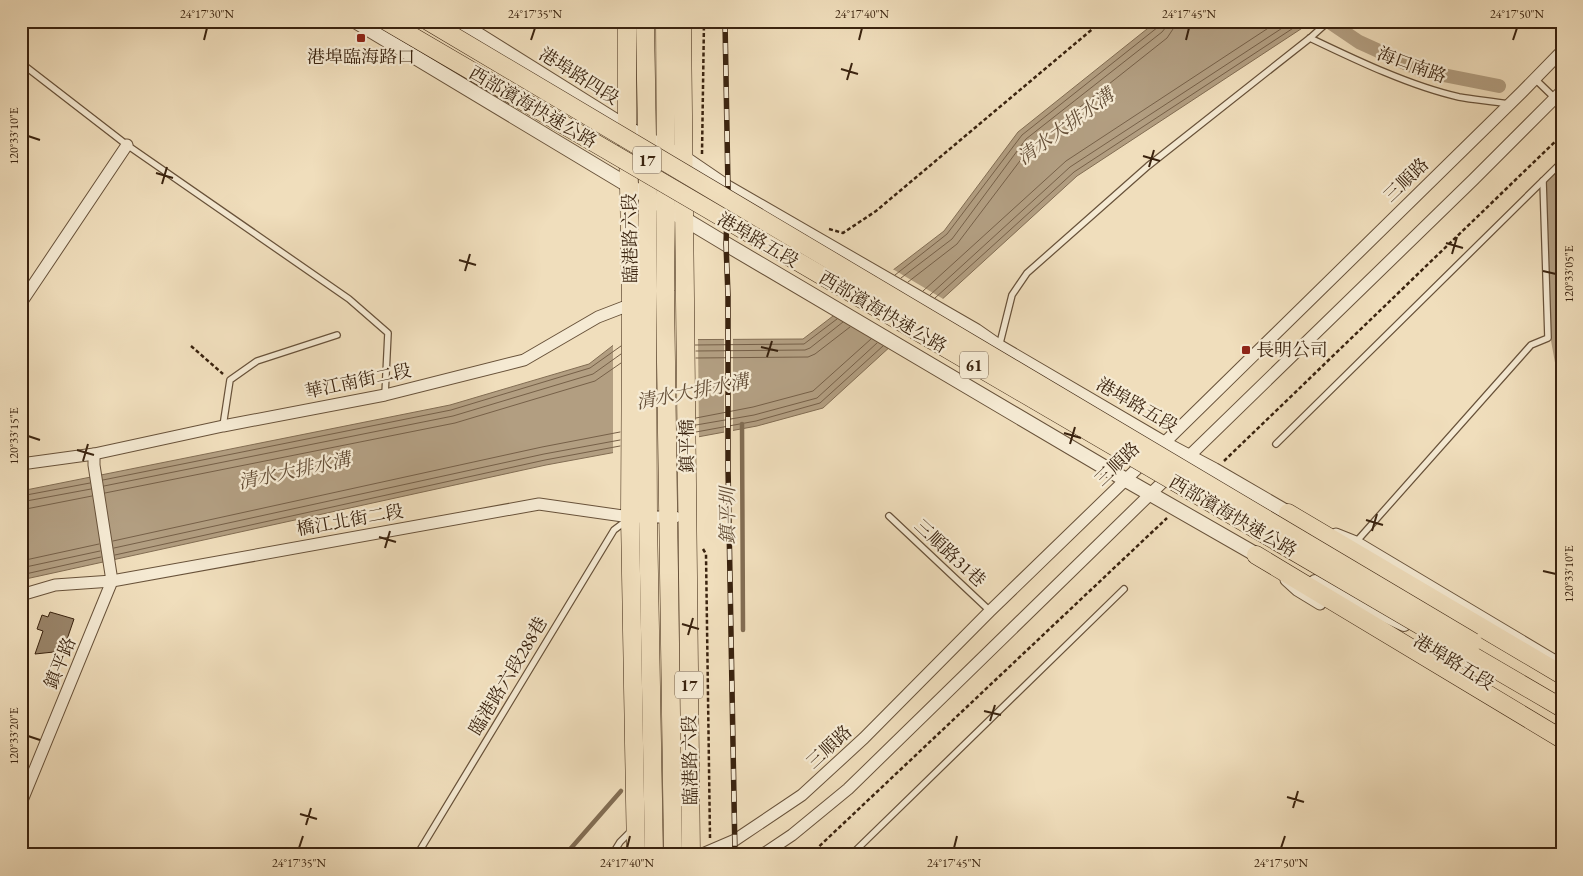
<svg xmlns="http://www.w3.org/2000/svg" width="1583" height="876" viewBox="0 0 1583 876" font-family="'EB Garamond','Noto Serif TC',serif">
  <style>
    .water { fill: #b29e81; stroke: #826d53 }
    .pier { fill: #f0debc }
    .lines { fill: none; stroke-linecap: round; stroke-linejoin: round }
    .shore { stroke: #766048; stroke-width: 1 }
    .stream { stroke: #826d53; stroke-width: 4.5 }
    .canal { stroke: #b29e81; stroke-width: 14 }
    .building { fill: #998469; stroke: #3a230f }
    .service-casing { stroke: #68523a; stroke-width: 8 }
    .minor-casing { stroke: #68523a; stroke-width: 13 }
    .tertiary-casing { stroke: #68523a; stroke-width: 16 }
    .primary-casing { stroke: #3a230f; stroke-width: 19 }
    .trunk-casing { stroke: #3a230f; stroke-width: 19 }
    .path { stroke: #3a230f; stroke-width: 2.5; stroke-dasharray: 4 2.5; stroke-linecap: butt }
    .service { stroke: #f5ead3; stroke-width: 5.5 }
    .minor { stroke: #f5ead3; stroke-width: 11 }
    .tertiary { stroke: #f5ead3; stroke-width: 14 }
    .primary { stroke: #f0debc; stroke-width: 18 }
    .trunk { stroke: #f0debc; stroke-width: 18 }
    .rail-casing { stroke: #3a230f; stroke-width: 5.5 }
    .rail { stroke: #f5ead3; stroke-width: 4; stroke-dasharray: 11; stroke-linecap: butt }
    .trunk-bridge-casing { stroke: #3a230f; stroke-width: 19; stroke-linecap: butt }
    .trunk-bridge { stroke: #f0debc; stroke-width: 18 }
    .ticks { fill: none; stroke: #3a230f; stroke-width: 2 }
    .poi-dot { fill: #8f2418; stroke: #f5ead3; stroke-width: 2 }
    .labels { text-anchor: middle; stroke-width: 4.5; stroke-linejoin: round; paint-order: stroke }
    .shield { fill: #f5ead3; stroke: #725f4a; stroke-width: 1 }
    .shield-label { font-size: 16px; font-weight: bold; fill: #3a230f }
    .poi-label { font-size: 18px; fill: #3a230f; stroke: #f5ead3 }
    .street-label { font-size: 18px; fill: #3a230f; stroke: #f5ead3 }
    .water-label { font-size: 19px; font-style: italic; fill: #644e37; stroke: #f5ead3 }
    .neatline { fill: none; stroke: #3a230f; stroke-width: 2 }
    .ticks-label { font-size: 12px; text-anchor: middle; fill: #3a230f }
  </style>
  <rect width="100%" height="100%" fill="#f0debc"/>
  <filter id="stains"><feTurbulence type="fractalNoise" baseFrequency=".004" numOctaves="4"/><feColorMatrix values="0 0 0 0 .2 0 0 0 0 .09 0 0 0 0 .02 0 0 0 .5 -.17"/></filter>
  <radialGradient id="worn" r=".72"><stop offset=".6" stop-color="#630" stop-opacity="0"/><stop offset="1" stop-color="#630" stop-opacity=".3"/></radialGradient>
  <!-- water -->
  <path class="water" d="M1157,21H1313L1077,176L823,408L757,426L546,465L21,580V491L450,405L589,364L620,340L803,339L944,231L1018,132Z"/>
  <!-- pier -->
  <g class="pier">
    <path d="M891,268L945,300L892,348L833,313Z"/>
    <path d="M698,337L699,439L613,455V343L620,338Z"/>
    <path d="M724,337H733V433L724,434Z"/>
  </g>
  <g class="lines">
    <!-- shore -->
    <g class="shore">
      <path d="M895,275L947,234L1022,135L1158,27L1160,21"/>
      <path d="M901,278L952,239L1026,139L1162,32L1166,27V21"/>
      <path d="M908,282L957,244L1032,145L1167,38L1173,29L1174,21"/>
      <path d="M923,291L1066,161L1279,21"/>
      <path d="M930,295L1070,167L1293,21"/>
      <path d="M935,298L1074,172L1304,21"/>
      <path d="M695,345L804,344L837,319"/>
      <path d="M696,351L805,350L810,348L843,322"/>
      <path d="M696,358L808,357L815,354L850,327"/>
      <path d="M696,418L753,407L813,391L871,339"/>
      <path d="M696,425L754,415L817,398L877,343"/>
      <path d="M696,432L756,421L820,403L883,346"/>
      <path d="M103,480L451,410L590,368L621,346"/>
      <path d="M104,486L453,416L593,374L621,354"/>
      <path d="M105,493L455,423L595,381L621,363"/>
      <path d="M21,496L90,483"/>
      <path d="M21,502L91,489"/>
      <path d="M21,510L92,496"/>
      <path d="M113,541L542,447L620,432"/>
      <path d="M114,548L544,454L620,440"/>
      <path d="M115,555L545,460L620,446"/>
      <path d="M21,561L99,544"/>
      <path d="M21,568L100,551"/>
      <path d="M21,575L101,557"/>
    </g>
    <!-- stream -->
    <g class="stream">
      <path d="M742,424L743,630"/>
      <path d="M565,855L621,791"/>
    </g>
    <!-- canal -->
    <g class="canal">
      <path d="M1328,21L1359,42L1423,71L1499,86"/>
      <path d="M1553,180L1554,318L1562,362"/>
    </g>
  </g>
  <!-- building -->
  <path class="building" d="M50,612L74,619L63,651L35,654L43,631L37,629L42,615L48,617Z"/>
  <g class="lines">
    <!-- service casing -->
    <g class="service-casing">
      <g id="service">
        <path d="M1310,38C1356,60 1410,86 1459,97C1475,100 1492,101 1508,104"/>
        <path d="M21,63L127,145L349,299L388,333L385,395"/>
        <path d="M1535,79L1562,105"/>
        <path d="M999,347L1012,295L1027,273L1148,166L1310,38L1329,21"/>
        <path d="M223,426L230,380L257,361L337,335"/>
        <path d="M1276,444L1562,162"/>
        <path d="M889,516L990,611"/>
        <path d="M1356,542L1531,345L1548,338L1543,181"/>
        <path d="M417,855L614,530L626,521"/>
        <path d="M612,855L620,842L631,831"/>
        <path d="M851,855L1124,589"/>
      </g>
    </g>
    <!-- minor casing -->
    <g class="minor-casing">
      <g id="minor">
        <path d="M21,303L127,145"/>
        <path d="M1159,448L1522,92L1562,51"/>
        <path d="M1183,462L1473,180L1562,91"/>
        <path d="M21,464L94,454L223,426L385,395L524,360L598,317L637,302"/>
        <path d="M1336,534L1356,542L1562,665"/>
        <path d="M1286,580L1297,590L1320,604"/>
        <path d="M21,595L55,585L112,581L539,504L630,517H675"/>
        <path d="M21,803L112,581L94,465V454"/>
        <path d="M700,855L735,840L802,795L864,738L990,611L1147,459"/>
        <path d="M762,855L792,835L848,789L1172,473"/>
      </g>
    </g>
    <!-- tertiary casing -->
    <g class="tertiary-casing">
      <g id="tertiary">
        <path d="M355,21L726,244L1126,480L1264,559"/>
        <path d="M456,21L627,128L684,158L728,188L976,331L999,347L1163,443L1214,470L1288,513L1295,520"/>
        <path d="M1315,582L1404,624"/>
      </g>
    </g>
    <!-- primary casing -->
    <g class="primary-casing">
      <g id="primary">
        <path d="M627,21V128L629,185L631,304L630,517L636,855"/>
        <path d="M645,21L648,196L647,300L648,517L654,855"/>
        <path d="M665,21L666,208L665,291L673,855"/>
        <path d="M682,21L691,855"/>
      </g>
    </g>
    <!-- trunk casing -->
    <g class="trunk-casing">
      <g id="trunk">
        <path d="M1288,513L1562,675"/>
        <path d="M1256,555L1562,739"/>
      </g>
    </g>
    <!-- path -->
    <g class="path">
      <path d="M702,154L704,21"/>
      <path d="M829,229L843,233L876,211L1102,21"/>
      <path d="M191,346L223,374"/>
      <path d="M1224,461L1562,135"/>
      <path d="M703,549L706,554L710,838"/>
      <path d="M810,855L1167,518"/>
    </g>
    <!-- service -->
    <use href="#service" class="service"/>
    <!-- minor -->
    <use href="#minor" class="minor"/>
    <!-- tertiary -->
    <use href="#tertiary" class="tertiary"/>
    <!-- primary -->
    <use href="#primary" class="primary"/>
    <!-- trunk -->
    <use href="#trunk" class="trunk"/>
    <!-- rail casing -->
    <g class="rail-casing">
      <path id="rail" d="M725,21L728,188L726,244L728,295V467L735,855"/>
    </g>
    <!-- rail -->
    <use href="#rail" class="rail"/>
    <!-- trunk-bridge casing -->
    <g class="trunk-bridge-casing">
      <g id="trunk-bridge">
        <path d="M386,21L1562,708"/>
        <path d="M428,21L1473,642"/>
      </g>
    </g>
    <!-- trunk-bridge -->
    <use href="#trunk-bridge" class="trunk-bridge"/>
  </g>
  <!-- ticks -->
  <path class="ticks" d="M204,40L207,28M531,40L535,28M859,40L862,28M1186,40L1189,28M1513,40L1517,28M841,69L858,74M847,80L852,63M28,136L40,140M1143,156L1160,161M1149,167L1154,150M156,173L173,178M162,184L167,167M1446,243L1463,248M1452,254L1457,237M459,260L476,265M465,271L470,254M1543,271L1556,274M761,347L778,351M767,357L772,341M1064,433L1081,438M28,436L40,440M1070,444L1075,427M77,450L94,455M83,461L88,444M1366,520L1383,525M1372,531L1377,514M379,537L396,542M385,548L390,531M1543,571L1556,574M682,624L699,629M688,635L693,618M984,711L1001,715M990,721L995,705M28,736L40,740M1287,797L1304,802M1293,808L1298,791M300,814L317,819M306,825L311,808M299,848L303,836M627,848L630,836M954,848L957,836M1281,848L1285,836"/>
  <!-- markers -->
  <g class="poi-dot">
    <rect x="356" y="33" width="10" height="10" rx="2.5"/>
    <rect x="1241" y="345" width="10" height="10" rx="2.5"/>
  </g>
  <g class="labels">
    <!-- shield labels -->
    <g class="shield">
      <rect x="633" y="146.5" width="28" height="27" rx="4"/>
      <rect x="960" y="351.5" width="28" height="27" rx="4"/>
      <rect x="675" y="671.5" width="28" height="27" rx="4"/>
    </g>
    <g class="shield-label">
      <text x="647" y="166">17</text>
      <text x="974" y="371">61</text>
      <text x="689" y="691">17</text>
    </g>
    <!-- poi labels -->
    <g class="poi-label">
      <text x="361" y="63">港埠臨海路口</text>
      <text x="1256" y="356" text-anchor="start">長明公司</text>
    </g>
    <!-- street labels -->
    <g class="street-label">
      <text transform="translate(1412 65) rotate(20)" y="6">海口南路</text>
      <text transform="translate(579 76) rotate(32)" y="6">港埠路四段</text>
      <text transform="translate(533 107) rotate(30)" y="6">西部濱海快速公路</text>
      <text transform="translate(1406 180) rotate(-44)" y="6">三順路</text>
      <text transform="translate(630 238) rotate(-91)" y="6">臨港路六段</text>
      <text transform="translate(758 240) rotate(30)" y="6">港埠路五段</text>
      <text transform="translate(883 312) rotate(30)" y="6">西部濱海快速公路</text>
      <text transform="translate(358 381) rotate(-12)" y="6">華江南街二段</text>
      <text transform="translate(1137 405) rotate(30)" y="6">港埠路五段</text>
      <text transform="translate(687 446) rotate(-90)" y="6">鎮平橋</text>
      <text transform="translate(1117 464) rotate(-44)" y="6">三順路</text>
      <text transform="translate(1233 516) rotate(30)" y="6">西部濱海快速公路</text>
      <text transform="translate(350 520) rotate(-10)" y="6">橋江北街二段</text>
      <text transform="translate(950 553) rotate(43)" y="6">三順路31巷</text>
      <text transform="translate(1454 662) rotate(31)" y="6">港埠路五段</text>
      <text transform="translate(60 663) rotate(-68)" y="6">鎮平路</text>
      <text transform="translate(508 676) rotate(-59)" y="6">臨港路六段288巷</text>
      <text transform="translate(829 747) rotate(-43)" y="6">三順路</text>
      <text transform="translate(690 760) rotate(-91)" y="6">臨港路六段</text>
    </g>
    <!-- water labels -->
    <g class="water-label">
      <text transform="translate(1065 126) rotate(-36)" y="7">清水大排水溝</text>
      <text transform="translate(692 391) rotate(-11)" y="7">清水大排水溝</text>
      <text transform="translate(294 470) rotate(-12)" y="7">清水大排水溝</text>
      <text transform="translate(727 516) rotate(-90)" y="7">鎮平圳</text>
    </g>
  </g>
  <!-- margin -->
  <rect width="1583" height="876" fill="none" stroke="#f0debc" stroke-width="55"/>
  <rect x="28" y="28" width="1528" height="820" class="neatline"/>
  <g class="ticks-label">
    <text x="207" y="18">24°17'30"N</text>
    <text x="535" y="18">24°17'35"N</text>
    <text x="862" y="18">24°17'40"N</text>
    <text x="1189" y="18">24°17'45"N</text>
    <text x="1517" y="18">24°17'50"N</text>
    <text transform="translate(14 136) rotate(-90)" y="4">120°33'10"E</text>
    <text transform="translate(1569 274) rotate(-90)" y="4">120°33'05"E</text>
    <text transform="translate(14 436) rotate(-90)" y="4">120°33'15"E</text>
    <text transform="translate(1569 574) rotate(-90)" y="4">120°33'10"E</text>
    <text transform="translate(14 736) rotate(-90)" y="4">120°33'20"E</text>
    <text x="299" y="867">24°17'35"N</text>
    <text x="627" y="867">24°17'40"N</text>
    <text x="954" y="867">24°17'45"N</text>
    <text x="1281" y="867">24°17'50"N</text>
  </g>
  <rect width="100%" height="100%" filter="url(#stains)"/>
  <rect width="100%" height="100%" fill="url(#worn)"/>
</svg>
